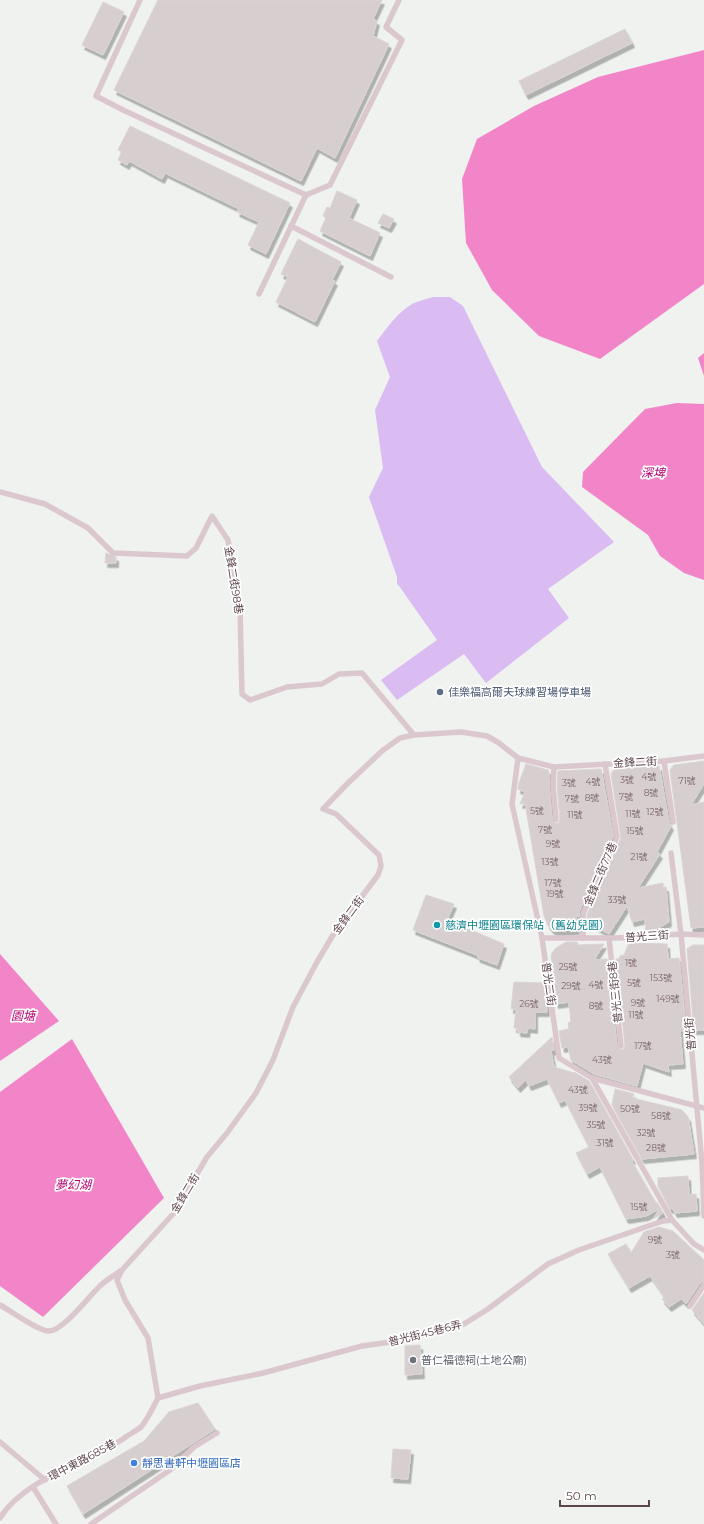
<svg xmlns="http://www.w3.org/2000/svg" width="704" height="1524" viewBox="0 0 704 1524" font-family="Montserrat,'Noto Sans TC',sans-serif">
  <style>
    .green { fill: #dabbf2 }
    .water { fill: #f285c8 }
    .building { fill: #d7ced0; stroke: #dbd3d4; filter: url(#shadow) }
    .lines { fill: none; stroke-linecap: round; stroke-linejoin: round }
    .service { stroke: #dac8ce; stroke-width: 5.5 }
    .service-dot { fill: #5c6f8a; stroke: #fff; stroke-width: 1.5 }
    .culture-dot { fill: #0f9aa8; stroke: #fff; stroke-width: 1.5 }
    .worship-dot { fill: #6b7280; stroke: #fff; stroke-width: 1.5 }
    .shop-dot { fill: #3f7fe0; stroke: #fff; stroke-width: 1.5 }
    .labels { text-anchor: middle; stroke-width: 3.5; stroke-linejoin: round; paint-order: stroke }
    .number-label { font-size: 9px; fill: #7c686e }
    .street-label { font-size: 11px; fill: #5e464e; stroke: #fff }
    .service-label { font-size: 11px; fill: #4e5e75; stroke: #fff; text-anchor: start }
    .culture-label { font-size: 11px; fill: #0d838f; stroke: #fff; text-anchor: start }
    .worship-label { font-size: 11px; fill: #5b616d; stroke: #fff; text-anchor: start }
    .shop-label { font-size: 11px; fill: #366cbe; stroke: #fff; text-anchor: start }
    .water-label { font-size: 12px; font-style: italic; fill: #b40370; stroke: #fff }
  </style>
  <defs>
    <filter id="shadow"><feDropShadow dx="2.5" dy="4.5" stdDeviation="0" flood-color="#0004"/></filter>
  </defs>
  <rect width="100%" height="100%" fill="#eff2ef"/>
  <!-- green -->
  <path class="green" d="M433,297H450L463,306L542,467L614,542L548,589L569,618L486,683L464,654L397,700L381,680L437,640L397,583V577L369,497L383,468L375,410L390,377L377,341C387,328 397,313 412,304C418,301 426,299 433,297Z"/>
  <!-- water -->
  <g class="water">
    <path d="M704,50V284L600,359L539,336L492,290L466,243L462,179L477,139L534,106L598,77Z"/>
    <path d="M704,353V376L698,358Z"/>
    <path d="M677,403L704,404V580L684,573L660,556L648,535L582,487L583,472L645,409Z"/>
    <path d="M0,954L59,1021L0,1061Z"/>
    <path d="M72,1039L164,1198L43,1317L0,1286V1092Z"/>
  </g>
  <!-- building -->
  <g class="building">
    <path d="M158,0H382L373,19L377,21L373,36L389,44L335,158L317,148L301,181L114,90Z"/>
    <path d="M103,2L124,12L103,55L82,45Z"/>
    <path d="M625,29L632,43L526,95L519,81Z"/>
    <path d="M130,126L290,203L266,254L248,245L259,222L237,212L239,209L165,173L162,179L129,161L127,165L118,160L122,152L118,150Z"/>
    <path d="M337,191L357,200L349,218L380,233L370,256L320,231L326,218L323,216L327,207L330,208Z"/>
    <path d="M383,214L394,219L389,228L378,223Z"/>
    <path d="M298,239L341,262L332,280L335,281L315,322L276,302L288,277L281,274Z"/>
    <path d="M106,553L116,557V563H105Z"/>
    <path d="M704,761V784L691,805L704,802V927L691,928L670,770L674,765Z"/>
    <path d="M526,764L548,770L549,772V785L552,820L556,824L559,823L560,820L557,785L558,771L601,769L613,836L579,912V917L576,915L577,930L555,931L551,929L548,925L544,916L525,803L520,804L525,792L518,789L519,783Z"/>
    <path d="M659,766L669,823L671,826L657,852L660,854L638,888L663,883V887H666L669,922L653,931L646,932L645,919L632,922L627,906L609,934L587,922V915L621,838L611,774L615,768Z"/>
    <path d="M426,895L454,904L447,920L504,944L497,965L478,958L477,955L413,930Z"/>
    <path d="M566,942H577L578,945L604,944L594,960L607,959L617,1046L621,1050L624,1049L625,1046L616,959H619L620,956L624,955L628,945L631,943L667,944L668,959L679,958L686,1030L680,1031L683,1064L668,1065L669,1072L643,1063L637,1086L594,1074L571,1060L568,1047L562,1048L559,1031L569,1029L568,1023L571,1022L569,1002L556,1004L553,984H556L551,957L552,953L556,948Z"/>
    <path d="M693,945H704V1030H694L687,949Z"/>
    <path d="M514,982L544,983L547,1012H535V1029L528,1028L527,1033L518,1032V1028H514L516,1009H511Z"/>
    <path d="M552,1037L554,1050L551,1051L554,1067L574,1073V1072L589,1081L633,1160H631L657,1205V1202L663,1213L654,1218L659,1209L646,1216L626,1219L600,1167L587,1174L576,1153L589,1147L565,1100L559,1103L547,1079L529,1086L526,1080L518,1088L509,1077Z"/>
    <path d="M615,1089L634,1094L632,1098L682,1110L688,1117L694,1154L642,1159L612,1105Z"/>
    <path d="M688,1176L689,1195L696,1194L697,1211L675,1213L672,1208L670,1209L658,1186V1178Z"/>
    <path d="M659,1227L673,1231L704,1260V1281L700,1283L686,1304L681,1299L669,1307L662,1299L665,1297L650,1276L629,1288L608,1254L626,1244L631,1253L644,1232Z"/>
    <path d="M704,1293V1324L692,1310Z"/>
    <path d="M420,1345L422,1374L405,1375V1346Z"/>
    <path d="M198,1403L215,1429L83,1514L67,1486L144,1441L169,1412Z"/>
    <path d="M393,1449L411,1450L408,1479L391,1478Z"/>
  </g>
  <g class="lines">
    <!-- service -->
    <g class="service">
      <path d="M140,0L96,96L123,110L306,195"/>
      <path d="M291,226L391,277"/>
      <path d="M259,294L306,195L330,185L402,40L386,27L399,0"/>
      <path d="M0,492L45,504L88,528L113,553L187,556L196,548L212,516L228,540L240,609L242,694L250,700L287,687L322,684L339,674L362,673L414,735"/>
      <path d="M518,758L512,804L542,938L559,1058L592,1078L704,1108"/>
      <path d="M664,761L673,822"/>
      <path d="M554,767L553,785L556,820"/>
      <path d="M671,853L681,934L702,1163L704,1216"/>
      <path d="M542,938H617L681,934L704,935"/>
      <path d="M583,938V914L617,837L605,764"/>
      <path d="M609,938L621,1046"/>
      <path d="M592,1078L672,1220L694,1244L704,1250"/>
      <path d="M0,1305C11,1311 38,1331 49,1331C63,1331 90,1295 100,1286C106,1280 114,1276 120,1271"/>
      <path d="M690,1306L704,1285"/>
      <path d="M158,1398L148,1338L125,1300L117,1280L122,1270L173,1214L207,1157L227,1133L256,1093L273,1060L293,1007L317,962L333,935L378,875L381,866L379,855L336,814L323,809L346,785L382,751L400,738L414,735L461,732L487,736L499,743L518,758L554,767L664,761L704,756"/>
      <path d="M158,1398L200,1386L263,1373L362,1346L398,1341L464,1324L488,1309L548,1264L579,1250L663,1221L672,1220"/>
      <path d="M0,1442L45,1480"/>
      <path d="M33,1487L56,1524"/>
      <path d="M0,1518C24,1479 86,1463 123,1439C128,1435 136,1431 141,1427C148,1419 153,1407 158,1398"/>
      <path d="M91,1524L170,1470L194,1447L217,1433"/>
    </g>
  </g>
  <!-- markers -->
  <circle class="service-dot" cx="440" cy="692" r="4"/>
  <circle class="culture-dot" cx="437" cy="925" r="4"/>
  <circle class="worship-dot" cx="413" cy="1360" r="4"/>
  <circle class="shop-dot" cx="134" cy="1463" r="4"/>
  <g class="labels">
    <!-- number labels -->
    <g class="number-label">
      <text x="649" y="780">4號</text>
      <text x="627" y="783">3號</text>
      <text x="687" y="784">71號</text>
      <text x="593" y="785">4號</text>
      <text x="569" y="786">3號</text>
      <text x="651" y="796">8號</text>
      <text x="626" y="800">7號</text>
      <text x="592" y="801">8號</text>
      <text x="572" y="802">7號</text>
      <text x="537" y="814">5號</text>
      <text x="655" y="815">12號</text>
      <text x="633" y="817">11號</text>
      <text x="575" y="818">11號</text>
      <text x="545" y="833">7號</text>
      <text x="635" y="834">15號</text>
      <text x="553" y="847">9號</text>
      <text x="639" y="860">21號</text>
      <text x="550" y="865">13號</text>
      <text x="553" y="886">17號</text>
      <text x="555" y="897">19號</text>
      <text x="617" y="903">33號</text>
      <text x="631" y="966">1號</text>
      <text x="568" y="970">25號</text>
      <text x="661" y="981">153號</text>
      <text x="634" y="986">5號</text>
      <text x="596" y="988">4號</text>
      <text x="571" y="989">29號</text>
      <text x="668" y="1002">149號</text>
      <text x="638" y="1006">9號</text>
      <text x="529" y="1007">26號</text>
      <text x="596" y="1009">8號</text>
      <text x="636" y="1018">11號</text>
      <text x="643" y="1049">17號</text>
      <text x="602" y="1063">43號</text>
      <text x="578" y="1093">43號</text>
      <text x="588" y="1111">39號</text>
      <text x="630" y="1112">50號</text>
      <text x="661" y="1119">58號</text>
      <text x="596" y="1128">35號</text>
      <text x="646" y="1136">32號</text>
      <text x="605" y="1146">31號</text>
      <text x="656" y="1151">28號</text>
      <text x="639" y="1210">15號</text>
      <text x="655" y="1243">9號</text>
      <text x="673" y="1258">3號</text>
    </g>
    <!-- street labels -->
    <g class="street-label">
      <text transform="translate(234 580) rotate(81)" y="4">金鋒二街98巷</text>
      <text transform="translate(635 762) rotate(-3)" y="4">金鋒二街</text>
      <text transform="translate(600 874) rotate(-67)" y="4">金鋒二街77巷</text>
      <text transform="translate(348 915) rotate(-53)" y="4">金鋒二街</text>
      <text transform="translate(647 936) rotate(-4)" y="4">普光三街</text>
      <text transform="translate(549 984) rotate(82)" y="4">普光二街</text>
      <text transform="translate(615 992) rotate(-96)" y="4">普光三街8巷</text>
      <text transform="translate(690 1034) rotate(-95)" y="4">普光街</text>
      <text transform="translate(185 1193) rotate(-59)" y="4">金鋒二街</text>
      <text transform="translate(425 1333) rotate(-14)" y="4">普光街45巷6弄</text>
      <text transform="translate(82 1460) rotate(-28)" y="4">環中東路685巷</text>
    </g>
    <!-- service labels -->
    <g class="service-label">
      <text x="448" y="696">佳樂福高爾夫球練習場停車場</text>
    </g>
    <!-- culture labels -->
    <g class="culture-label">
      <text x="445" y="929">慈濟中壢園區環保站（舊幼兒園）</text>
    </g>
    <!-- worship labels -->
    <g class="worship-label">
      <text x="421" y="1364">普仁福德祠(土地公廟)</text>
    </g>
    <!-- shop labels -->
    <g class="shop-label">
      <text x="142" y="1467">靜思書軒中壢園區店</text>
    </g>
    <!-- water labels -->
    <g class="water-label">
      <text x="653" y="477">深埤</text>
      <text x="23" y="1020">園塘</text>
      <text x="73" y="1189">夢幻湖</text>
    </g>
  </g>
  <!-- scale -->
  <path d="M560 1500v6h89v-6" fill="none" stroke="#5e464e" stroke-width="2"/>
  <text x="566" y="1500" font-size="12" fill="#5e464e" stroke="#ffffff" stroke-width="3" paint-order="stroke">50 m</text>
</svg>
